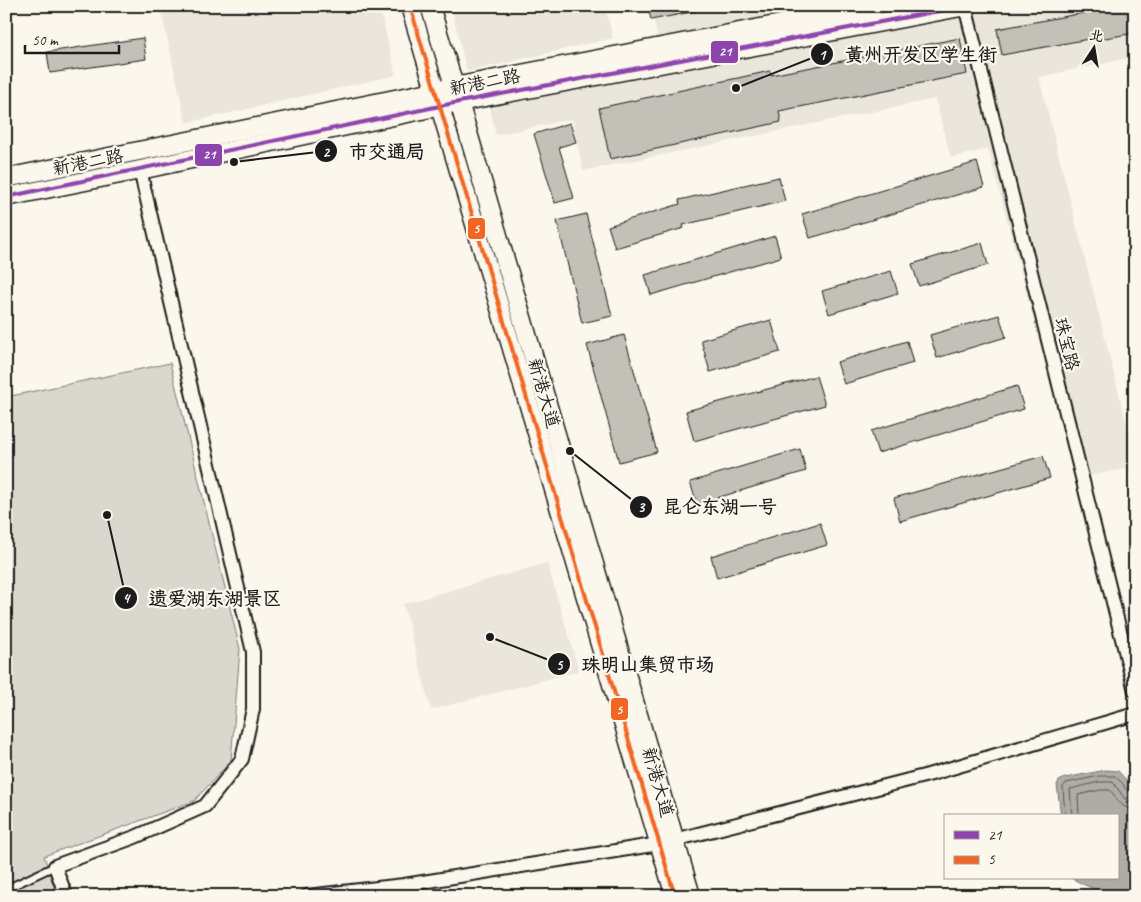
<svg xmlns="http://www.w3.org/2000/svg" width="1141" height="902" viewBox="0 0 1141 902" font-family="Caveat,'LXGW WenKai TC',sans-serif">
  <style>
    .built { fill: #eae6dc }
    .green { fill: #dad7ce; stroke: #7b7a75 }
    .water { fill: #afaca5; stroke: #74726e }
    .lines { fill: none; stroke-linecap: round; stroke-linejoin: round }
    .shore { stroke: #575653; stroke-width: 1 }
    .building { fill: #c3c0b8; stroke: #1c1c1c }
    .lane-casing { stroke: #1c1c1c; stroke-width: 10 }
    .street-casing { stroke: #1c1c1c; stroke-width: 16 }
    .secondary-casing { stroke: #1c1c1c; stroke-width: 21 }
    .lane { stroke: #fbf7ec; stroke-width: 6 }
    .street { stroke: #fbf7ec; stroke-width: 12 }
    .secondary { stroke: #fbf7ec; stroke-width: 18 }
    .bus-1-casing { stroke: #fbf7ec; stroke-width: 8 }
    .bus-2-casing { stroke: #fbf7ec; stroke-width: 8 }
    .bus-1 { stroke: #8e44ad; stroke-width: 4 }
    .bus-2 { stroke: #f26522; stroke-width: 4 }
    .labels { text-anchor: middle; stroke-width: 4.5; stroke-linejoin: round; paint-order: stroke }
    .street-label { font-size: 18px; fill: #1c1c1c; stroke: #fbf7ec }
    .leader { fill: none; stroke: #1c1c1c; stroke-width: 2 }
    .callout-dot { fill: #1c1c1c; stroke: #fbf7ec; stroke-width: 2 }
    .mark-label { font-size: 15px; text-anchor: middle; font-weight: bold; fill: #fff }
    .callout-label { font-size: 19px; text-anchor: middle; font-weight: bold; fill: #1c1c1c; stroke: #fbf7ec; stroke-width: 4.5; stroke-linejoin: round; paint-order: stroke }
    .line-badge { stroke: #fbf7ec; stroke-width: 2 }
    .badge-label { font-size: 14px; text-anchor: middle; font-weight: bold; fill: #fff }
  </style>
  <rect width="100%" height="100%" fill="#fbf7ec"/>
  <filter id="ink" filterUnits="userSpaceOnUse"><feTurbulence type="fractalNoise" baseFrequency=".02" numOctaves="2"/><feDisplacementMap in="SourceGraphic" scale="10" xChannelSelector="R" yChannelSelector="G"/><feConvolveMatrix kernelMatrix="1 2 1 2 8 2 1 2 1" color-interpolation-filters="sRGB"/></filter>
  <g filter="url(#ink)">
    <!-- built -->
    <g class="built">
      <path d="M160,6H379L396,75L186,123Z"/>
      <path d="M451,6H605L613,38L467,72Z"/>
      <path d="M651,6H1135V57L1039,77L1135,457V467L1076,478L988,149L951,158L935,99L583,171L572,119L496,135L482,72L657,36Z"/>
      <path d="M547,563L579,671L431,710L403,604Z"/>
    </g>
    <!-- green -->
    <path class="green" d="M170,363L240,649L231,761L194,801L44,856L57,896H6V397Z"/>
    <!-- water -->
    <path class="water" d="M1106,770L1118,771L1127,781L1134,792L1135,895H1103C1093,887 1082,885 1072,878H1117V816H1061L1057,785L1059,781L1065,778Z"/>
    <g class="lines">
      <!-- shore -->
      <g class="shore">
        <path d="M1065,816L1063,787L1066,783L1099,776H1115L1123,784L1129,794L1135,796"/>
        <path d="M1072,816L1070,789L1099,782H1113L1125,799L1135,802"/>
        <path d="M1079,816L1078,795L1100,790H1110C1118,799 1120,809 1135,809"/>
      </g>
    </g>
    <!-- building -->
    <g class="building">
      <path d="M648,6H697V11L651,20Z"/>
      <path d="M1109,6H1135V33L1094,40V38L1002,55L997,29L1089,12V10Z"/>
      <path d="M143,38L146,59L50,73L47,52Z"/>
      <path d="M960,38L967,74L779,111L781,122L610,159L599,108L770,71L771,75Z"/>
      <path d="M570,123L576,142L559,147L574,198L555,203L534,134Z"/>
      <path d="M977,162L984,187L810,238L802,214Z"/>
      <path d="M779,177L785,201L683,225L684,228L615,248L608,226L680,204L679,200Z"/>
      <path d="M586,214L612,316L582,323L557,221Z"/>
      <path d="M775,236L781,257L651,295L645,275Z"/>
      <path d="M982,243L988,265L919,286L912,264Z"/>
      <path d="M891,271L898,293L829,314L822,291Z"/>
      <path d="M999,315L1006,337L937,358L930,335Z"/>
      <path d="M771,320L780,352L710,372L701,340Z"/>
      <path d="M624,335L657,452L619,462L587,345Z"/>
      <path d="M907,341L913,363L844,384L837,362Z"/>
      <path d="M816,376L825,405L694,441L686,411Z"/>
      <path d="M1017,386L1024,409L878,453L871,431Z"/>
      <path d="M800,449L806,471L697,504L690,482Z"/>
      <path d="M1043,456L1050,478L900,521L894,498Z"/>
      <path d="M820,523L827,545L717,578L711,556Z"/>
    </g>
    <g class="lines">
      <!-- lane casing -->
      <g class="lane-casing">
        <path id="lane" d="M6,889L55,866"/>
      </g>
      <!-- street casing -->
      <g class="street-casing">
        <g id="street">
          <path d="M965,6L1135,691"/>
          <path d="M66,896L55,866L135,837L205,806L242,759L253,709V652L140,170"/>
          <path d="M307,896L404,885L659,844L928,775L1135,714"/>
        </g>
      </g>
      <!-- secondary casing -->
      <g class="secondary-casing">
        <g id="secondary">
          <path d="M410,6L675,896"/>
          <path d="M430,6L459,102L691,896"/>
          <path d="M6,178L454,87L875,6"/>
          <path d="M6,197L140,170L459,102L966,6"/>
        </g>
      </g>
      <!-- lane -->
      <use href="#lane" class="lane"/>
      <!-- street -->
      <use href="#street" class="street"/>
      <!-- secondary -->
      <use href="#secondary" class="secondary"/>
      <!-- bus-1 casing -->
      <g class="bus-1-casing">
        <path id="bus-1" d="M6,197L459,102L965,6"/>
      </g>
      <!-- bus-2 casing -->
      <g class="bus-2-casing">
        <path id="bus-2" d="M410,6L675,896"/>
      </g>
      <!-- bus-1 -->
      <use href="#bus-1" class="bus-1"/>
      <!-- bus-2 -->
      <use href="#bus-2" class="bus-2"/>
    </g>
  </g>
  <g class="labels">
    <!-- street labels -->
    <g class="street-label">
      <text transform="translate(485 82) rotate(-11)" y="6">新港二路</text>
      <text transform="translate(88 162) rotate(-11)" y="6">新港二路</text>
      <text transform="translate(1067 344) rotate(76)" y="6">珠宝路</text>
      <text transform="translate(544 393) rotate(74)" y="6">新港大道</text>
      <text transform="translate(658 782) rotate(74)" y="6">新港大道</text>
    </g>
  </g>
  <!-- callouts -->
  <path class="leader" d="M736 88L822 54M234 162L326 151M570 451L641 507M107 515L126 598M490 637L559 664"/>
  <g class="callout-dot">
    <circle cx="736" cy="88" r="5"/>
    <circle cx="234" cy="162" r="5"/>
    <circle cx="570" cy="451" r="5"/>
    <circle cx="107" cy="515" r="5"/>
    <circle cx="490" cy="637" r="5"/>
    <circle cx="822" cy="54" r="12"/>
    <circle cx="326" cy="151" r="12"/>
    <circle cx="641" cy="507" r="12"/>
    <circle cx="126" cy="598" r="12"/>
    <circle cx="559" cy="664" r="12"/>
  </g>
  <g class="mark-label">
    <text x="822" y="60">1</text>
    <text x="326" y="157">2</text>
    <text x="641" y="512">3</text>
    <text x="126" y="603">4</text>
    <text x="559" y="670">5</text>
  </g>
  <g class="callout-label">
    <text x="921" y="61">黄州开发区学生街</text>
    <text x="387" y="158">市交通局</text>
    <text x="720" y="513">昆仑东湖一号</text>
    <text x="215" y="605">遗爱湖东湖景区</text>
    <text x="648" y="671">珠明山集贸市场</text>
  </g>
  <g class="line-badge">
    <rect x="710" y="40" width="29" height="24" rx="5" fill="#8e44ad"/>
    <rect x="194" y="143" width="29" height="24" rx="5" fill="#8e44ad"/>
    <rect x="467" y="217" width="19" height="23" rx="5" fill="#f26522"/>
    <rect x="610" y="697" width="19" height="24" rx="5" fill="#f26522"/>
  </g>
  <g class="badge-label">
    <text x="725" y="56">21</text>
    <text x="209" y="159">21</text>
    <text x="476" y="233">5</text>
    <text x="619" y="714">5</text>
  </g>
  <!-- margin -->
  <rect width="1141" height="902" fill="none" stroke="#fbf7ec" stroke-width="25"/>
  <rect x="12" y="12" width="1116" height="877" fill="none" stroke="#1c1c1c" stroke-width="2" filter="url(#ink)"/>
  <!-- legend -->
  <rect x="944" y="814" width="175" height="65" fill="#fbf7ec" stroke="#a29f99"/>
  <rect x="954" y="831" width="25" height="8" fill="#8e44ad" stroke="#a29f99"/>
  <text x="988" y="840" font-size="15" fill="#1c1c1c">21</text>
  <rect x="954" y="856" width="25" height="8" fill="#f26522" stroke="#a29f99"/>
  <text x="988" y="864" font-size="15" fill="#1c1c1c">5</text>
  <!-- north arrow -->
  <g transform="translate(1094 48) rotate(12)" stroke="#fbf7ec" stroke-width="4" paint-order="stroke">
  <path d="M0-4L9 19L0 12L-9 19Z" fill="#1c1c1c"/>
  <text y="-8" font-size="14" font-weight="bold" text-anchor="middle" fill="#1c1c1c">北</text>
  </g>
  <!-- scale -->
  <path d="M25 45v8h94v-8" fill="none" stroke="#1c1c1c" stroke-width="2.5"/>
  <text x="32" y="45" font-size="15" fill="#1c1c1c" stroke="#fbf7ec" stroke-width="4" paint-order="stroke">50 m</text>
</svg>
